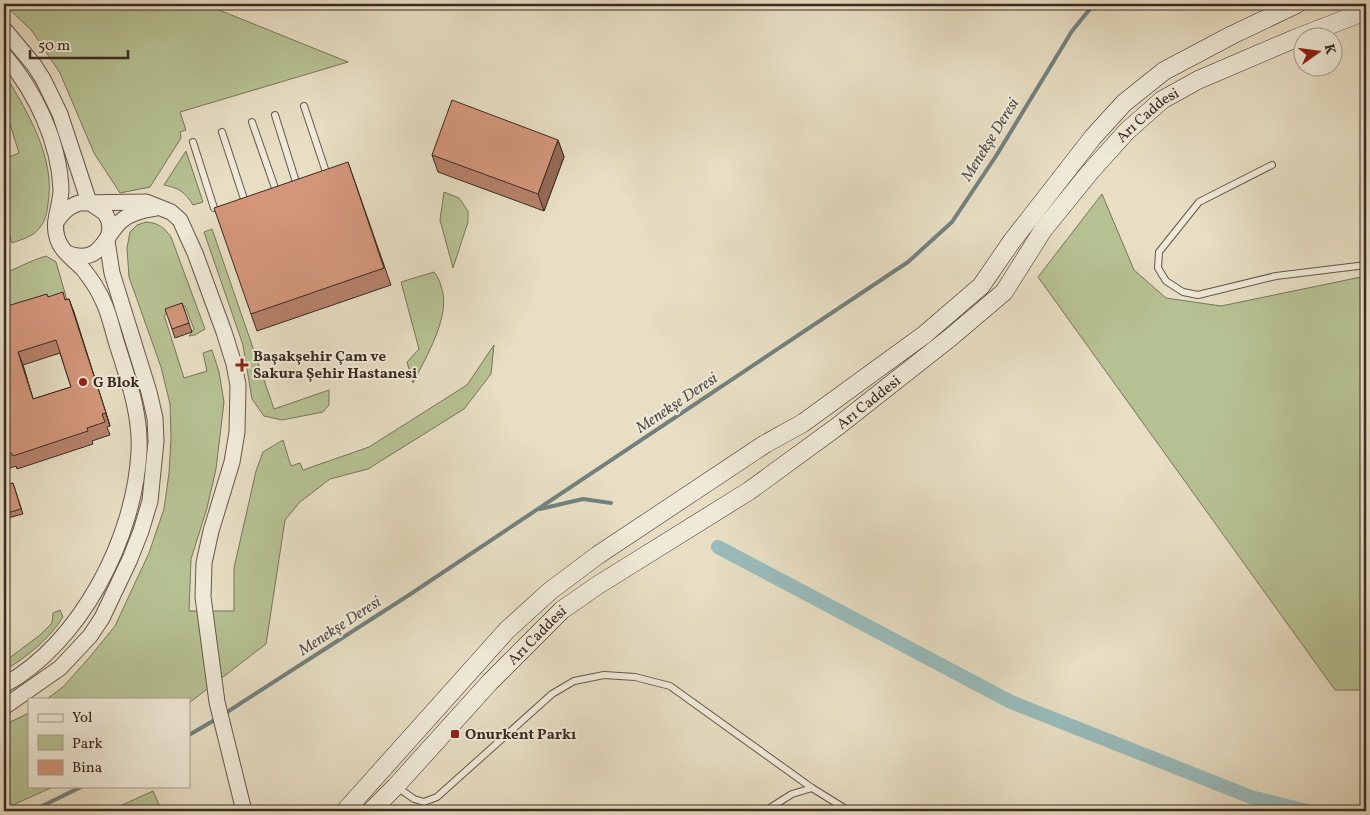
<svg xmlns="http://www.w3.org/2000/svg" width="1370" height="815" viewBox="0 0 1370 815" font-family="Vollkorn,serif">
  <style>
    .green { fill: #b6c193; stroke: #78755b }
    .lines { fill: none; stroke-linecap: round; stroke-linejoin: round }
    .stream { stroke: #73817e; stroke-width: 4 }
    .canal { stroke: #9bb; stroke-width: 14 }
    .service-casing { stroke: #65564b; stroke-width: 8 }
    .tertiary-casing { stroke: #65564b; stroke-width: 17 }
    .secondary-casing { stroke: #3a2923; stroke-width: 19 }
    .service { stroke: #efead8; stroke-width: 6 }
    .tertiary { stroke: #efead8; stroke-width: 15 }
    .secondary { stroke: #efead8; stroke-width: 18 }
    .wall { fill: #b5816a; stroke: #3a2923; fill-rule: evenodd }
    .shaded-wall { fill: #946956; stroke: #3a2923 }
    .building { fill: #d3967b; stroke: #3a2923; fill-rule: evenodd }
    .poi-dot { fill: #8f2418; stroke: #efead8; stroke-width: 2 }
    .labels { text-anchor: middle; stroke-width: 4; stroke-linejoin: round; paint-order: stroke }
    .street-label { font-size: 15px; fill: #3a2923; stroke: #efead8 }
    .poi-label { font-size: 15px; font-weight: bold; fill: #3a2923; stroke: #efead8; text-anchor: start }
    .water-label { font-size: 16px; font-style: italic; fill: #524e49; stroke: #efead8 }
  </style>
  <rect width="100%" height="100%" fill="#e7dec3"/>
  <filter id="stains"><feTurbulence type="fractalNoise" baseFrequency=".004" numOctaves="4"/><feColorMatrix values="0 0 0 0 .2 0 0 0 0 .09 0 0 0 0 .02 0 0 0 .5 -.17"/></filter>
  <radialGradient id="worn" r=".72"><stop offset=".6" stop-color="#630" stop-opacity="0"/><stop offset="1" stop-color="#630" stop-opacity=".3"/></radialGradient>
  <!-- green -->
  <g class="green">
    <path d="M4,4H204L348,62L180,112L186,130L180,132L181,138L150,187L120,193L94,153L60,73L32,31Z"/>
    <path d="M4,73C27,111 56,158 48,204C47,212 46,219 41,226C35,236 23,239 12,243L4,217V159L19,153L4,105Z"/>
    <path d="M186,151L203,202L193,205C185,192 179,188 164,185Z"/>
    <path d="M444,192L459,198L468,211V222L453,268L440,220Z"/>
    <path d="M1102,194L1134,270L1166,298L1221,306L1366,276V690H1335L1038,277Z"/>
    <path d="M146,222C158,223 164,227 171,237L205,329L195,335L189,336L194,329L185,306L164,315L184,378L207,371L203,353L212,350L219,372L224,402L216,469L207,508L191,559L189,611H234V568L256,471L263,452L283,440L291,466L300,463L303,470L369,447L467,385L494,345L491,374L464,409L368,469L330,479L300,502L285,520L266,644L189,703V699H47L63,687L88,659L115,626L149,553L164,509L169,473L171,438L170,404L161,367L129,277L127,248L130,232L137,225Z"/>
    <path d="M212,229L274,409L329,390V405L323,412L282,420L264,416L252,399L243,345L204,232Z"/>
    <path d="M46,256L56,262L67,300L4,318V273C19,268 31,260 46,256Z"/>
    <path d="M434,272C437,276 440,281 441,286C452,315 426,357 413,383L407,362L419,349L401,282Z"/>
    <path d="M60,610L63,617C49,640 26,657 4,671V662L40,635L52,623L53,613Z"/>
    <path d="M29,713V786H55L4,809V725Z"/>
    <path d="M153,791L162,811H109Z"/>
  </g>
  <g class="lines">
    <!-- stream -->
    <g class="stream">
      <path d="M540,509L583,499L611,503"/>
      <path d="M224,714L409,595L908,262L952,222L996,156L1072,31L1094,4"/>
      <path d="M189,735L218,718"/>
      <path d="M32,811L83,786"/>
    </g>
    <!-- canal -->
    <path class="canal" d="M718,547L1011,702L1251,797L1307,811"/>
    <!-- service casing -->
    <g class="service-casing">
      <g id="service">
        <path d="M304,106L326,172"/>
        <path d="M275,115L296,182"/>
        <path d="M252,122L275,188"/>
        <path d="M222,132L244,199"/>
        <path d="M193,142L214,208"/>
        <path d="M1272,165L1199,202L1159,252L1158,268L1166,281L1183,292L1198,295L1276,276L1366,265"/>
        <path d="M397,787L414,799L424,802L437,797L552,694L574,681L604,675L635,677L670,686L812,788L849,811"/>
        <path d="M765,811L792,794L812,788"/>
      </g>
    </g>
    <!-- tertiary casing -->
    <g class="tertiary-casing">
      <g id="tertiary">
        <path d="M4,29L34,65L43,79L60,114L89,202L105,213L109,221L110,230L107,241L112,273L149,392L155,418L156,441L150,501L141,531L130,559L102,618L90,636L60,668L4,707"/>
        <path d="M4,55C35,91 59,141 61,189C61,205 52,222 57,237C60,250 74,260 83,269C91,279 98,289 103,301C109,313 112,328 116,341C127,377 141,413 139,451C135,537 81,643 4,685"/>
        <path d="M56,222C63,212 68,207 79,203L146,202L171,212L180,220L195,253L224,332L234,364L238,385L237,432L232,462L211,531L204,563L203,597L217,702L244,811"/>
        <path d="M69,254C100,264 103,239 120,222C129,213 143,210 156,208"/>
      </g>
    </g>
    <!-- secondary casing -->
    <g class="secondary-casing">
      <g id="secondary">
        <path d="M345,811L507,630L550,591L598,555L765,444L803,423L924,335L981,286L1012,241L1093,137L1124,103L1164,71L1232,35L1297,4"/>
        <path id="s1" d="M371,811L396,786L490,682L562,610L598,585L749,491L838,426L951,337L1004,292L1043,230L1090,172L1127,131L1162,100L1198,80L1294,39L1366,11"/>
      </g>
    </g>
    <!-- service -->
    <use href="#service" class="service"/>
    <!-- tertiary -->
    <use href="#tertiary" class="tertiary"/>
    <!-- secondary -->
    <use href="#secondary" class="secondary"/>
  </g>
  <!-- wall -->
  <g class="wall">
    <path d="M558,140L564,157L544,211L438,172L432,155Z"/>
    <path d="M348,162L391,285L257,331L251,314Z"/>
    <path d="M48,297L65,300L69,299L110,426L107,427L110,435L92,441L93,444L17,469L16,466L4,470V307ZM60,353L71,387L33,399L23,365Z"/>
    <path d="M182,303L192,332L175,338L172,329Z"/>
    <path d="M13,483L23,514L4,519V486Z"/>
  </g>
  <!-- shaded-wall -->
  <g class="shaded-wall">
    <path d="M558,140L564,157L544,211L538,194Z"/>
    <path d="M69,299L74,312L110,426L106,413Z"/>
    <path d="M18,352L23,365L37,412L33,399Z"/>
  </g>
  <!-- building -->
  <g class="building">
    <path d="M452,100L558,140L538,194L432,155Z"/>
    <path d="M348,162L384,268L251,314L214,208Z"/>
    <path d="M63,292L65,300L69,299L106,413L102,414L105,422L87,428L88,431L13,456L11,453L4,455V307L47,294L48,297ZM56,340L71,387L33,399L18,352Z"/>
    <path d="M182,303L189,323L172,329L165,309Z"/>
    <path d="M13,483L21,509L4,514V486Z"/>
  </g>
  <!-- markers -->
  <g class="poi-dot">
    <path d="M239.5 357.5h5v5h5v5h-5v5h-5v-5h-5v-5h5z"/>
    <circle cx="83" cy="382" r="5"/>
    <rect x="450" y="729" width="10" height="10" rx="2.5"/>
  </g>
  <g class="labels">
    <!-- street labels -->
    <g class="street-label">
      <text dy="5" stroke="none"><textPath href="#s1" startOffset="1052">Arı Caddesi</textPath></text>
      <text dy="5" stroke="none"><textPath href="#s1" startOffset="648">Arı Caddesi</textPath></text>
      <text dy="5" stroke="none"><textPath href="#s1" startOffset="242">Arı Caddesi</textPath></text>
    </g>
    <!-- poi labels -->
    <g class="poi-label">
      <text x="253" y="361">Başakşehir Çam ve<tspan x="253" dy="17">Sakura Şehir Hastanesi</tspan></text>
      <text x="93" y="387">G Blok</text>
      <text x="465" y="739">Onurkent Parkı</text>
    </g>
    <!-- water labels -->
    <g class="water-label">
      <text transform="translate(989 139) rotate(-58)" y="6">Menekşe Deresi</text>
      <text transform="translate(676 402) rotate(-34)" y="6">Menekşe Deresi</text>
      <text transform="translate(339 625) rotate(-33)" y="6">Menekşe Deresi</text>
    </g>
  </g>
  <!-- margin -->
  <rect width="1370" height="815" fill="none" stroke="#e7dec3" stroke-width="20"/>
  <rect x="5" y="5" width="1360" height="805" fill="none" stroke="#3a2923" stroke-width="2.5"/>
  <rect x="10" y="10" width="1350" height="795" fill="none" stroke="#3a2923"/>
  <!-- legend -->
  <rect x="28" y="698" width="162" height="90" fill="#efead8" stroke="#a79d90"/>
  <rect x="38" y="714" width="25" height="8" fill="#efead8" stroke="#a79d90"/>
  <text x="72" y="722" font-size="15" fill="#3a2923">Yol</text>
  <rect x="38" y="735" width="25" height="15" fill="#b6c193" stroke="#a79d90"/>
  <text x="72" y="748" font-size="15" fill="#3a2923">Park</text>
  <rect x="38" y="760" width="25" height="15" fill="#d3967b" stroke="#a79d90"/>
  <text x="72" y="772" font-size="15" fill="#3a2923">Bina</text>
  <!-- north arrow -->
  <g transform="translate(1318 52) rotate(76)"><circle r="24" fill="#efead8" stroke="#a79d90"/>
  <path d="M0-4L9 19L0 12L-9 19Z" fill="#8f2418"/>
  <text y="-8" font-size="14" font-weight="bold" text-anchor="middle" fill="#3a2923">K</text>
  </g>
  <!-- scale -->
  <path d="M30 50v8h98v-8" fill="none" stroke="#3a2923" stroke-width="2.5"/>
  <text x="38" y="50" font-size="15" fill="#3a2923" stroke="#efead8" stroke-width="4" paint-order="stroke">50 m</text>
  <rect width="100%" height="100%" filter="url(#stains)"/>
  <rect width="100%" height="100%" fill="url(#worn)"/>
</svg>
